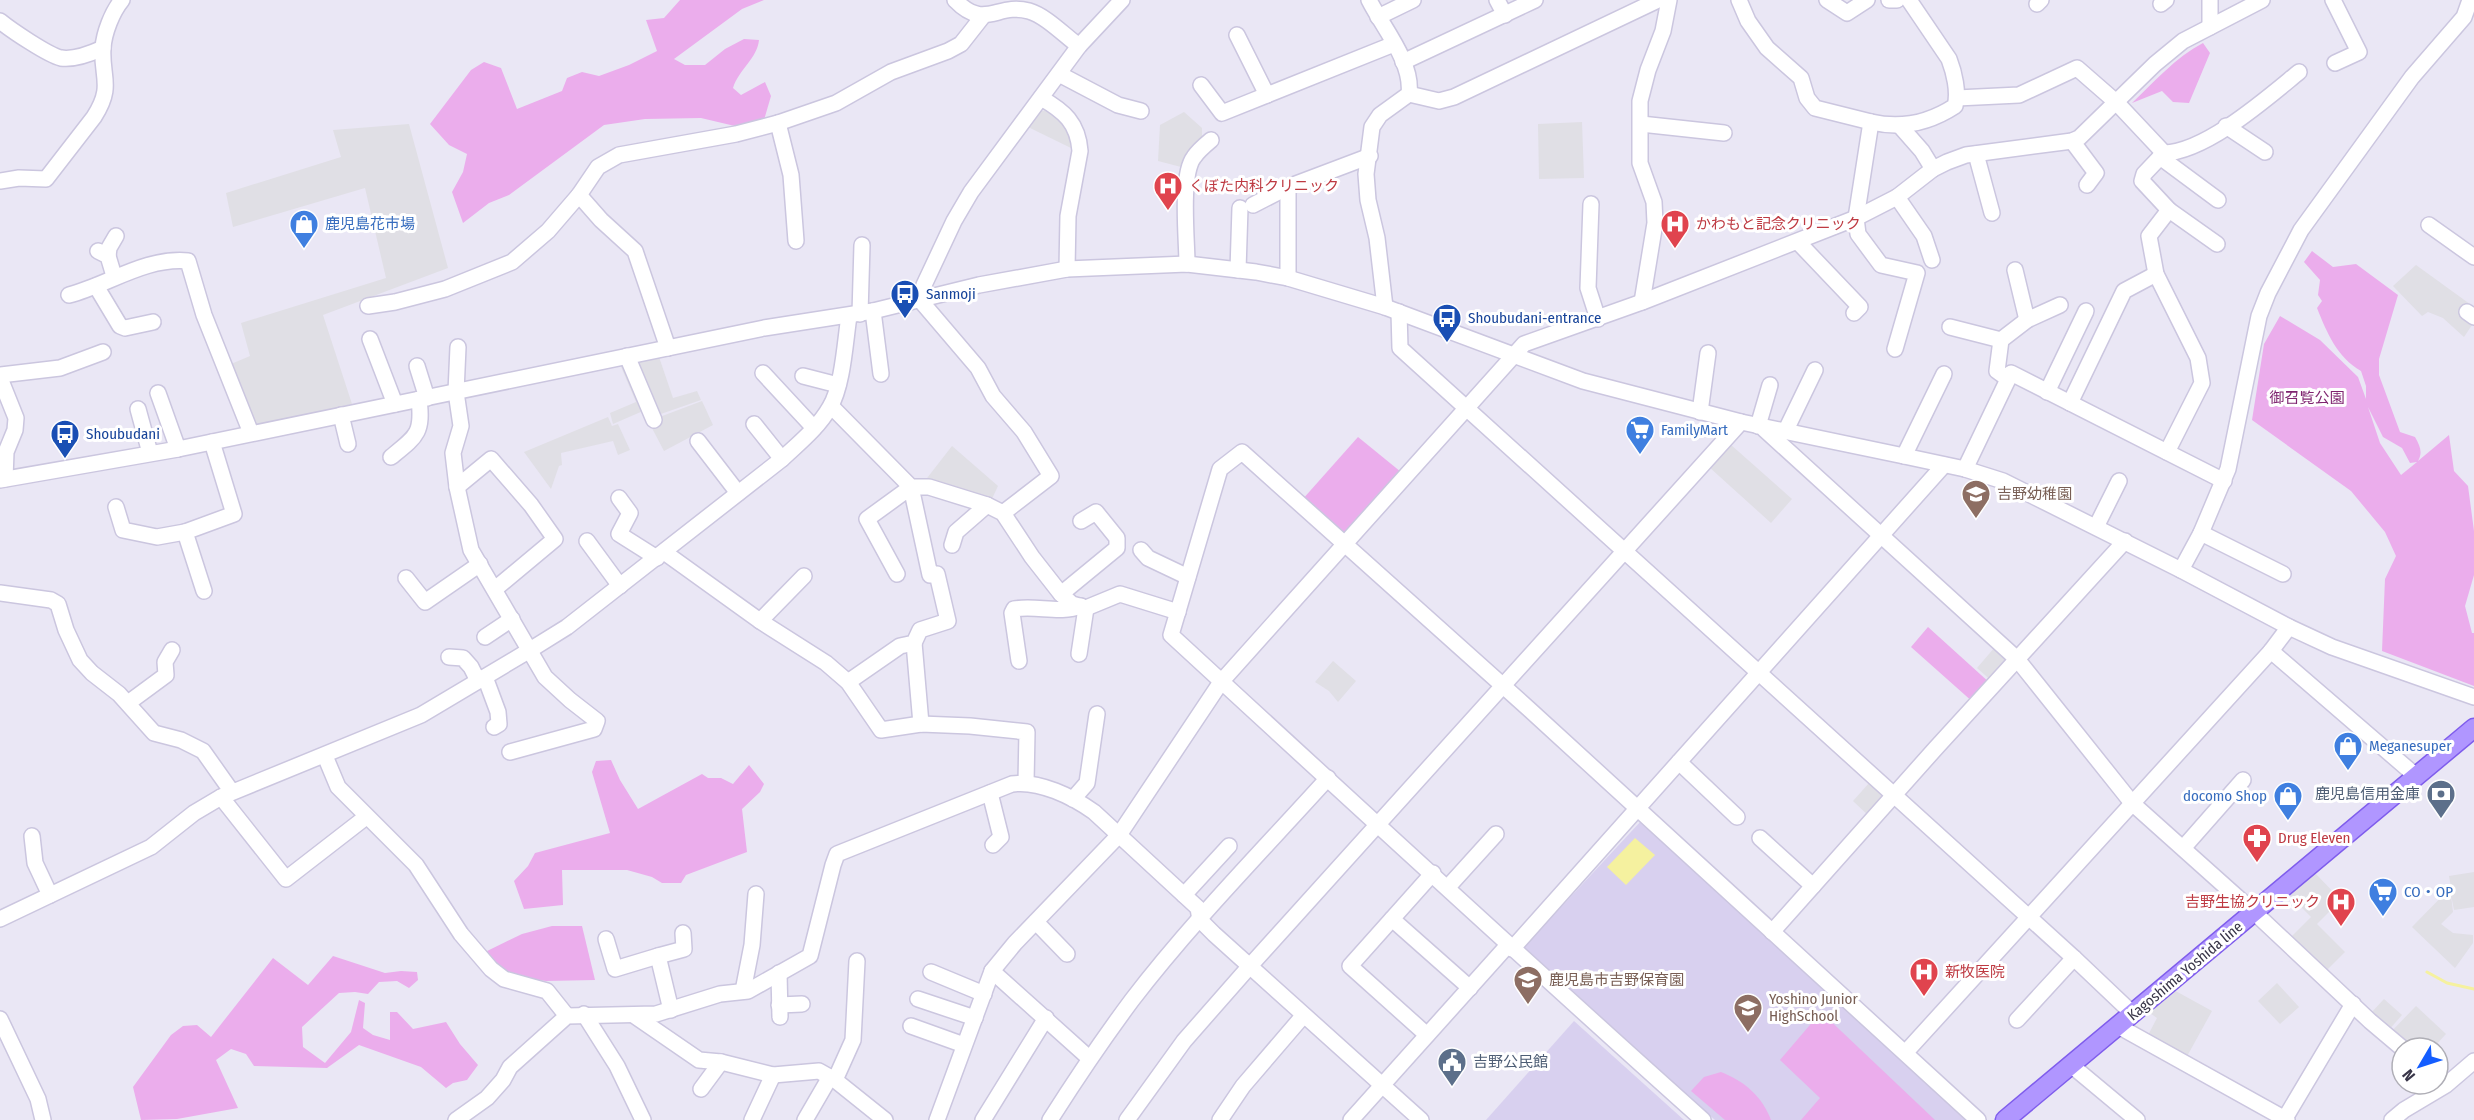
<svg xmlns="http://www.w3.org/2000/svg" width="2474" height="1120" viewBox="0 0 2474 1120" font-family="'Fira Sans Condensed','Noto Sans JP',sans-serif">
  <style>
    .education { fill: #d8d0ef }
    .green { fill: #ebadec; fill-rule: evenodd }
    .parking { fill: #e0dfe5 }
    .water { fill: #f5f19f }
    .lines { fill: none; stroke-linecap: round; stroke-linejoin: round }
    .stream { stroke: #f5f19f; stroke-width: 3 }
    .minor-casing { stroke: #cbc6df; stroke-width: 18 }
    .major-casing { stroke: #7f5dec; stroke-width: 21 }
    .minor { stroke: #fff; stroke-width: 15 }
    .major { stroke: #b096ff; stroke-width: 18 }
    .labels { text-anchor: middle; stroke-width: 6; stroke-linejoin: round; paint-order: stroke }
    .health-label { font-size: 15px; fill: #be3a42; stroke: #fff; text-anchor: start }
    .shop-label { font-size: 15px; fill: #366cbe; stroke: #fff; text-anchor: start }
    .transit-label { font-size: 15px; fill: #164399; stroke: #fff; text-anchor: start }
    .park-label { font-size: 15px; fill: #7f2470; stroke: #fff }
    .education-label { font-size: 15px; fill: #785e54; stroke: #fff; text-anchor: start }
    .service-label { font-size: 15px; fill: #4e5e75; stroke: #fff; text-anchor: end }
    .street-label { font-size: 15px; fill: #383548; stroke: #fff }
  </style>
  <rect width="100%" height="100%" fill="#eae7f5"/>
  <!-- education -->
  <g class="education">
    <path d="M1642,820L1971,1120H1715L1524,947Z"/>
    <path d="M1574,1021L1684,1120H1486Z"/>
  </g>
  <!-- green -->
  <g class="green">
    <path d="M680,0H764L742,9L674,59L685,65H705L725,49L744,39L759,40C757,59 739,69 733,88L741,95L765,82L771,96L764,120L739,127L701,118L645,119L604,125L509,195L489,203L463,223L452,192L463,172L467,154L449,145L430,124L471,70L484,62L501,68L517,109L562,91L567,78L582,72L599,76L629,65L657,51L646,20L664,18Z"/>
    <path d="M2203,43L2210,53L2189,103L2173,102L2162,91L2132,103C2154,82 2176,57 2203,43Z"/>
    <path d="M2312,251L2333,267L2356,264L2398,295L2379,359V375L2400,432L2415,437C2420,446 2423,452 2418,461L2449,435L2454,471L2468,486L2474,531V575L2465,606L2472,633H2474V686L2382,651L2385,579L2396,556L2385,532L2351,491L2252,420L2264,344L2280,316L2320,340L2358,377L2366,399V386L2361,371C2337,357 2327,333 2317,308L2322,301L2318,295L2320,280L2304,262ZM2368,407L2383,437L2402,448L2410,463L2417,462L2401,475L2380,443Z"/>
    <path d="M1358,437L1401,472L1344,536L1302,500Z"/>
    <path d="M1928,627L1991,684L1974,703L1911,647Z"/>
    <path d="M611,760L620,780L638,809L702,774L708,778H721L733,784L749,765L764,784L760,792L742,809L747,852L686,875L681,883H662L652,877L627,870H562L563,905L524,909L514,881L528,866L535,853L610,833L592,772L596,761Z"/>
    <path d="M552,926H582L595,980L546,981L508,976L483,953L522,934Z"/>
    <path d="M333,956L385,973L401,971L417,972L418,980L409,988L397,981L379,982L368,994L355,992L339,993L302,1027L303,1047L325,1063L351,1032L359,1000L365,1003L363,1028L373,1035L390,1040V1012H397L413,1029L446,1022L460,1044L478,1065L467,1080L453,1083L446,1088L421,1067L359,1045L327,1068L254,1066L246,1054L231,1049L216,1060L238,1108L177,1119L141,1120L133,1087L171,1035L183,1026L197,1025L211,1037L273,958L308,985Z"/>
    <path d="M1821,1012L1935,1120H1801L1820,1098L1780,1060Z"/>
    <path d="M1721,1072C1744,1081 1762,1096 1771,1120H1725L1691,1091L1704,1077Z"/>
  </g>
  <!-- parking -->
  <g class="parking">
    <path d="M1047,110L1064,121L1072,139L1073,149L1028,127L1037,112Z"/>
    <path d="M1184,112L1202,128V139L1185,168L1158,161L1160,125Z"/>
    <path d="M1582,122L1584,178L1539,179L1538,124Z"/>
    <path d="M409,124L448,268L323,315L352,404L249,427L231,364L250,356L241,323L386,278L365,188L233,227L226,193L341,157L333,130Z"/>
    <path d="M2416,265L2474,307V322L2464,337L2443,318L2428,312L2422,316L2393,286Z"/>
    <path d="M658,354L673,398L697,391L701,400L658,415L637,360Z"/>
    <path d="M633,359L657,418L702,401L713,425L664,451L643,411L613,424L610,413L636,402L619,362Z"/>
    <path d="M608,417L612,426L618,424L630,450L618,455L613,441L561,453L562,465L559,466L551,489L524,452Z"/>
    <path d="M1730,444L1792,499L1771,523L1709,467Z"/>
    <path d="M952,446L998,486L990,503L924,482Z"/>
    <path d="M1995,647L2012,662L1994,683L1977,668Z"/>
    <path d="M1333,661L1356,681L1338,702L1329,691L1315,682Z"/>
    <path d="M1870,782L1887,798L1870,817L1853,801Z"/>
    <path d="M2313,871L2341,900L2317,924L2345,952L2324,973L2290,938L2311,917L2289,895Z"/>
    <path d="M2474,872V907L2454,910L2451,895L2453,912L2441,924L2453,933L2473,935V943L2455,968L2412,927L2451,887L2449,876Z"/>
    <path d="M2277,983L2299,1007L2280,1024L2258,1001Z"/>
    <path d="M2172,989L2212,1011L2185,1060L2146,1039L2157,1018L2147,1011Z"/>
    <path d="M2384,999L2402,1015L2388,1031L2370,1014Z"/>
    <path d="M2416,1006L2446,1034L2433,1048H2406L2390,1033Z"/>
  </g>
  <!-- water -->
  <path class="water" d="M1635,838L1655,855L1626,885L1607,867Z"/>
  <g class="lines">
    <!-- stream -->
    <path class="stream" d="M2427,972L2447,983L2474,989"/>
    <!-- minor casing -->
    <g class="minor-casing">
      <g id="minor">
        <path d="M955,0C985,31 997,2 1029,11C1046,16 1064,35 1079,46"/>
        <path d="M1369,0C1383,28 1413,62 1409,94L1380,115L1372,127L1366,174L1368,200L1377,238L1385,307"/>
        <path d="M1497,0L1505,15"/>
        <path d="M1739,0L1748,21L1767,48L1801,78L1807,98L1815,108L1871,122"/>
        <path d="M1827,0L1847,13L1867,0"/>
        <path d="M1889,0H1897"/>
        <path d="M2210,0V27"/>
        <path d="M2333,0L2359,52L2335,63"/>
        <path d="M2037,4L2041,0"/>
        <path d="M2161,4L2166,0"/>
        <path d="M1378,17L1413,0"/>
        <path d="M0,21C11,30 48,55 61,58C74,60 92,53 103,48"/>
        <path d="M1237,35L1267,95"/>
        <path d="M1403,62L1535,0"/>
        <path d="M1059,74L1118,105L1141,111"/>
        <path d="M1201,85L1222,113L1394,44"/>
        <path d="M1409,94L1439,101L1454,97L1658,0"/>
        <path d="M1041,98C1064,111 1078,123 1080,151L1068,216L1067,269"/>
        <path d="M1957,98L2019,95L2077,68L2116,102L2164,153C2206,152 2267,98 2299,72"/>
        <path d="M778,123L791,175L796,241"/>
        <path d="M1641,124L1724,133"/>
        <path d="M1900,126L1922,151L1933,169"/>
        <path d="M2226,126L2265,152"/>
        <path d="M2072,141L2096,173L2087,185"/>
        <path d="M2164,153L2144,174L2142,181L2169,210L2149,236L2156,274L2198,358L2202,383L2167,452"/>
        <path d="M1976,154L1992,213"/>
        <path d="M2160,157L2218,200"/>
        <path d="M0,181L19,178L46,179L94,117C114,86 101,77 103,48C104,33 112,12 122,0"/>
        <path d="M579,195L601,220L635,251L668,348"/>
        <path d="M1897,197L1924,236L1932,260"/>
        <path d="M1591,204L1588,288L1598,319"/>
        <path d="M1253,205L1288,187"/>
        <path d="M2169,210L2217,244"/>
        <path d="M2429,225L2474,257"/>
        <path d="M1798,242L1860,307L1854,313"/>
        <path d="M98,251L108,256L114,276"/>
        <path d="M108,256L109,248L116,236"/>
        <path d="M1187,264C1187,240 1180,175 1194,157C1198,151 1205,145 1211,140"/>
        <path d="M1238,270L1240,208"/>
        <path d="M2015,270L2027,320"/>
        <path d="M1288,278V187L1370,156"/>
        <path d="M96,286L120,326L125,328L153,322"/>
        <path d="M69,295C108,285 145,257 188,261L204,315L251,433"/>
        <path d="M1642,302L1655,223L1654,202L1640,163V101L1648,70L1663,31L1669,0"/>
        <path d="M368,306L395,302L445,289L512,262L548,231L579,195L598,167L619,155L736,134L778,123L836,103L891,72L948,51L961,44L983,16"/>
        <path d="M873,311L881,374"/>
        <path d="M1399,312L1400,348L2074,958L2133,1014"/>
        <path d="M2467,312L2474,317"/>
        <path d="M860,314L862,245"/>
        <path d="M1950,327L2001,340"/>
        <path d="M370,339L395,404"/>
        <path d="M458,347L456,392L461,426L453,453L457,487L471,550L545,677L570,700L597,721L594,729L510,752"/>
        <path d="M1895,349L1917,273L1881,265L1858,234L1856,218L1871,122C1901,129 1929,123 1955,106C1959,92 1954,72 1949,59L1909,0"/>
        <path d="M627,356L654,420"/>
        <path d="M417,366L427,398"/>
        <path d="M763,373L814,428"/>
        <path d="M0,375L60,368L103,352"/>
        <path d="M803,376L838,385"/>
        <path d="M0,378L16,418L15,430L6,452L5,479"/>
        <path d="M2008,379L1997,371L2001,340L2027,320L2060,305"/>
        <path d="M2047,392L2086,311"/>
        <path d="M158,393L178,449"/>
        <path d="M2070,403L2124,291L2156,274"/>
        <path d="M831,406L911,487H929L987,505L1003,513L1032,557L1061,594L1072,604L1086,608L1120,594L1178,612"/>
        <path d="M138,409L150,453"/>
        <path d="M1700,412L1708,353"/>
        <path d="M341,415L348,444"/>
        <path d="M754,424L782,459"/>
        <path d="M1758,426L1770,385"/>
        <path d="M1764,429L2017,659L2132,803L2255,913L2370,1021L2402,1048"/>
        <path d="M1785,432L1815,370"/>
        <path d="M698,441L738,493"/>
        <path d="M1904,456L1944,374"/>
        <path d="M391,457C417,436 423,433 419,399"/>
        <path d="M1965,469L2011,373L2224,481"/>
        <path d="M0,480L178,449L764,328L873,311L979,285L1067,269L1187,264L1256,272L1288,278L1385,307L1583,381L1741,422L1904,456L1965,469L2003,481L2181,570L2289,627L2332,647L2474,697"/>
        <path d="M457,487L491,459L531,505L555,539L495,589"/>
        <path d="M619,498L630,513L619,534L657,558"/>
        <path d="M116,507L123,530L157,537L185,532"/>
        <path d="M1003,513L1051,476L1024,432L993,396L978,368L920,300L924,285L954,221L971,192L1079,46L1122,0"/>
        <path d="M2096,527L2119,481"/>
        <path d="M2201,533L2283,574"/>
        <path d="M587,541L620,586"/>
        <path d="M952,545L956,532L987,505"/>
        <path d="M1141,550L1148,558L1188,577"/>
        <path d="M664,552L760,621L826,663L848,682L881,730L921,724L970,726L1027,732L1026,782"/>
        <path d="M2181,570L2201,533L2228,469L2259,316L2268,293L2301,230L2412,77L2464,17L2470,0"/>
        <path d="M406,578L425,602L480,564"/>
        <path d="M204,591L185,532L234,514L212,442"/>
        <path d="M0,593L51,600L58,604L66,630L80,660L92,673L119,694L154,733L181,740L203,751L232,792"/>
        <path d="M1061,594L1117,548V538L1096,512L1081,521"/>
        <path d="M760,621L804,576"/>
        <path d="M485,637L512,619"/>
        <path d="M914,643L921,724"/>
        <path d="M2271,651L2416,776"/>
        <path d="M1079,654L1086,608"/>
        <path d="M449,657L463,658L471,667L478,681"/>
        <path d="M1019,661L1012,613L1014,609C1036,605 1060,614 1081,606"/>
        <path d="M485,677L498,712L499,724L494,727"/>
        <path d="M848,682L900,646L914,643L920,630L948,621L937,574L930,575L911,487L867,519L897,574"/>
        <path d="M128,703L166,675L165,662L172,650"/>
        <path d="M325,756L338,787L416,865L461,934L491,969L504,979L547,991L567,1016"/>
        <path d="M1679,762L1737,817"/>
        <path d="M990,793L1001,837L993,845"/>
        <path d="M221,797L286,879L366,817"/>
        <path d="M1073,799L1087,783L1097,714"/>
        <path d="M32,836L35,863L50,895"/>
        <path d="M1760,838L1813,886"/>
        <path d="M2184,847L2243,780"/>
        <path d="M1448,887L1496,834"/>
        <path d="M1184,895L1229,846"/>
        <path d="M0,919L151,847L194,813L221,797L421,715L530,650L567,627L782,459C799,443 818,428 830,407C843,385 845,342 849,316"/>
        <path d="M1392,919L1470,988"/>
        <path d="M1036,922L1067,954"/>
        <path d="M1772,932L1935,749L2125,541"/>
        <path d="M606,939L615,969L658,956"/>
        <path d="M1512,949L1944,465"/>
        <path d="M857,961L853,1040L835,1080L885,1120"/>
        <path d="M992,971L1089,1058"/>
        <path d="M931,972L984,994"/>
        <path d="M779,973L780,1017"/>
        <path d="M743,991L752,945L756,894"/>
        <path d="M918,999L975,1018"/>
        <path d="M779,1005L802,1004"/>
        <path d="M671,1010L658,956L684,949L683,933"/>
        <path d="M584,1014L617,1066L643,1120"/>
        <path d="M635,1016L699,1060L721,1062L773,1075L819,1071L835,1080"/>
        <path d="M0,1019L38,1099L43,1120"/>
        <path d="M2017,1020L2074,958"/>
        <path d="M911,1026L964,1045"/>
        <path d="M2118,1026L2287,1120"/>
        <path d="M1427,1035L1350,966L1433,873"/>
        <path d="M1906,1052L2271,651L2289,627"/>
        <path d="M2071,1065L2137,1120"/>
        <path d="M701,1089L721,1062"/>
        <path d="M456,1120L487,1098L503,1080L510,1067L567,1016L656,1014L720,994L748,991L810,956L833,865L837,854L1012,784C1039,780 1073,797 1094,812L1198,908L1200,920L1214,934L1421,1120"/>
        <path d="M752,1120L773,1075"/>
        <path d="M805,1120L830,1077"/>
        <path d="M937,1120L992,971L1015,943L1119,835L1221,682L1524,344L1642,302L1856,218L1897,197L1933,169L1947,162L1966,155L2072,141L2079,138L2155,64L2183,41L2262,0"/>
        <path d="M983,1120L1046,1018"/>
        <path d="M1050,1120C1076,1079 1103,1039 1132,1000C1192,922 1262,851 1328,778"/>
        <path d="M1127,1120L1184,1041L1249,967L1741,422"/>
        <path d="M1220,1120L1243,1086L1303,1016"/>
        <path d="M1351,1120L1508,945"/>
        <path d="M1703,1120C1524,960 1348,798 1171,635L1220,469L1242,452L1530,710L1978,1120"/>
        <path d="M2284,1120L2353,1004"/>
        <path d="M2392,1120L2404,1110L2446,1085L2474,1061"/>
      </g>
    </g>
    <!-- major casing -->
    <g class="major-casing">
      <path id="major" d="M2005,1120L2474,728"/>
    </g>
    <!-- minor -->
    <use href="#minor" class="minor"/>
    <!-- major -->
    <use href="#major" class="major"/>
  </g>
  <!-- icons -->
  <defs>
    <g id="hospital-pin" transform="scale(1.5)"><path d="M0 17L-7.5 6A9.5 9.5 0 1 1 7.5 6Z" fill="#e0444e" stroke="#fff"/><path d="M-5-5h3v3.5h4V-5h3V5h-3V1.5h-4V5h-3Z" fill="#fff"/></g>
    <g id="shop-pin" transform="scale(1.5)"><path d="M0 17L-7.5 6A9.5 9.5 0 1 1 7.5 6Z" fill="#3f7fe0" stroke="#fff"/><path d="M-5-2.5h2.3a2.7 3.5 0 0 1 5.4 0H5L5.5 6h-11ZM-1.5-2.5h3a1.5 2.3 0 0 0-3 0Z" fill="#fff"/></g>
    <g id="bus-pin" transform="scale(1.5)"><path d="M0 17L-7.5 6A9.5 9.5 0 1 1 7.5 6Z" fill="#1a4fb4" stroke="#fff"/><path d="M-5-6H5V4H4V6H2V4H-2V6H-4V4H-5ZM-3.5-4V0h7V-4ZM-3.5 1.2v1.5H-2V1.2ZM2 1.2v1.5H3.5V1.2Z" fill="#fff"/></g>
    <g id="supermarket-pin" transform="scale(1.5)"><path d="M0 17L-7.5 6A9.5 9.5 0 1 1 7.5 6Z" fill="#3f7fe0" stroke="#fff"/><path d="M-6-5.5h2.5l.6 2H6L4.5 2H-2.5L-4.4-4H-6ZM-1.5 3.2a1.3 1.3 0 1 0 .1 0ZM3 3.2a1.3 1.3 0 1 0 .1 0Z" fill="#fff"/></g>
    <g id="school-pin" transform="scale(1.5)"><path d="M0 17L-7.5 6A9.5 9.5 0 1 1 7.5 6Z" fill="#8d6e63" stroke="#fff"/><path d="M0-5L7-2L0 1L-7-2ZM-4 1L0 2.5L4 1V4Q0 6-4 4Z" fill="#fff"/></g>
    <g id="bank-pin" transform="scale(1.5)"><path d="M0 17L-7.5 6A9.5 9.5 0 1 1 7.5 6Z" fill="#5c6f8a" stroke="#fff"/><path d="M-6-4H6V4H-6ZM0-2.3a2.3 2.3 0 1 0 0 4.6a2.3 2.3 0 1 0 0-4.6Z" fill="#fff"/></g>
    <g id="pharmacy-pin" transform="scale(1.5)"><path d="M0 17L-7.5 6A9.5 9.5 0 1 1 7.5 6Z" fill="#e0444e" stroke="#fff"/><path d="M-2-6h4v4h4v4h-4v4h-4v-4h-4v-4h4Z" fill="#fff"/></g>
    <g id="civic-pin" transform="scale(1.5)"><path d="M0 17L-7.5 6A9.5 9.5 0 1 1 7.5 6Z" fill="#5c6f8a" stroke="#fff"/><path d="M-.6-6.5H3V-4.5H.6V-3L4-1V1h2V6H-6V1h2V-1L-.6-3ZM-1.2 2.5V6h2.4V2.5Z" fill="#fff"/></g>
  </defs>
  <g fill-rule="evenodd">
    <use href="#hospital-pin" x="1168" y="186"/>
    <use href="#shop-pin" x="304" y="224"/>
    <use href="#hospital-pin" x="1675" y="224"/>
    <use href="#bus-pin" x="905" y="294"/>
    <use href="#bus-pin" x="1447" y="318"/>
    <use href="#supermarket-pin" x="1640" y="430"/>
    <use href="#bus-pin" x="65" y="434"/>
    <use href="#school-pin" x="1976" y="494"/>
    <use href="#shop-pin" x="2348" y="746"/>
    <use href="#bank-pin" x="2441" y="794"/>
    <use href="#shop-pin" x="2288" y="796"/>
    <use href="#pharmacy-pin" x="2257" y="838"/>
    <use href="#supermarket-pin" x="2383" y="892"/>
    <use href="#hospital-pin" x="2341" y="902"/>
    <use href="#hospital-pin" x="1924" y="972"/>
    <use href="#school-pin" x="1528" y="980"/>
    <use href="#school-pin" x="1748" y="1008"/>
    <use href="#civic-pin" x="1452" y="1062"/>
  </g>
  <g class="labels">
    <!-- health labels -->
    <g class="health-label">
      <text x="1189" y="191">くぼた内科クリニック</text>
      <text x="1696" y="229">かわもと記念クリニック</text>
      <text x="2278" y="843">Drug Eleven</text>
      <text x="2320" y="907" text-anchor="end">吉野生協クリニック</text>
      <text x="1945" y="977">新牧医院</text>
    </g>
    <!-- shop labels -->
    <g class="shop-label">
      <text x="325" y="229">鹿児島花市場</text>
      <text x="1661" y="435">FamilyMart</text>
      <text x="2369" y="751">Meganesuper</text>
      <text x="2267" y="801" text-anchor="end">docomo Shop</text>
      <text x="2404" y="897">CO・OP</text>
    </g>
    <!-- transit labels -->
    <g class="transit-label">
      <text x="926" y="299">Sanmoji</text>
      <text x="1468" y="323">Shoubudani-entrance</text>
      <text x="86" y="439">Shoubudani</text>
    </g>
    <!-- park labels -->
    <g class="park-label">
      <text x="2307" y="403">御召覧公園</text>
    </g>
    <!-- education labels -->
    <g class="education-label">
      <text x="1997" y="499">吉野幼稚園</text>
      <text x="1549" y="985">鹿児島市吉野保育園</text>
      <text x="1769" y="1004">Yoshino Junior<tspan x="1769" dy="17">HighSchool</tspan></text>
    </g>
    <!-- service labels -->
    <g class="service-label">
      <text x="2420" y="799">鹿児島信用金庫</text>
      <text x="1473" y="1067" text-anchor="start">吉野公民館</text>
    </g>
    <!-- street labels -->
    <g class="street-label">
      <text transform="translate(2185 971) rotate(-40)" y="5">Kagoshima Yoshida line</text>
    </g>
  </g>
  <!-- north arrow -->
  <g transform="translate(2420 1066) rotate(231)"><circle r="28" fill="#ffffff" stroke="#afaeb6" stroke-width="1.5"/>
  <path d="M0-4.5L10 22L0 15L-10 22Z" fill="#145dff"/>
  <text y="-9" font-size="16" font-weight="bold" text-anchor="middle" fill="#383548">N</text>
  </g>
</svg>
